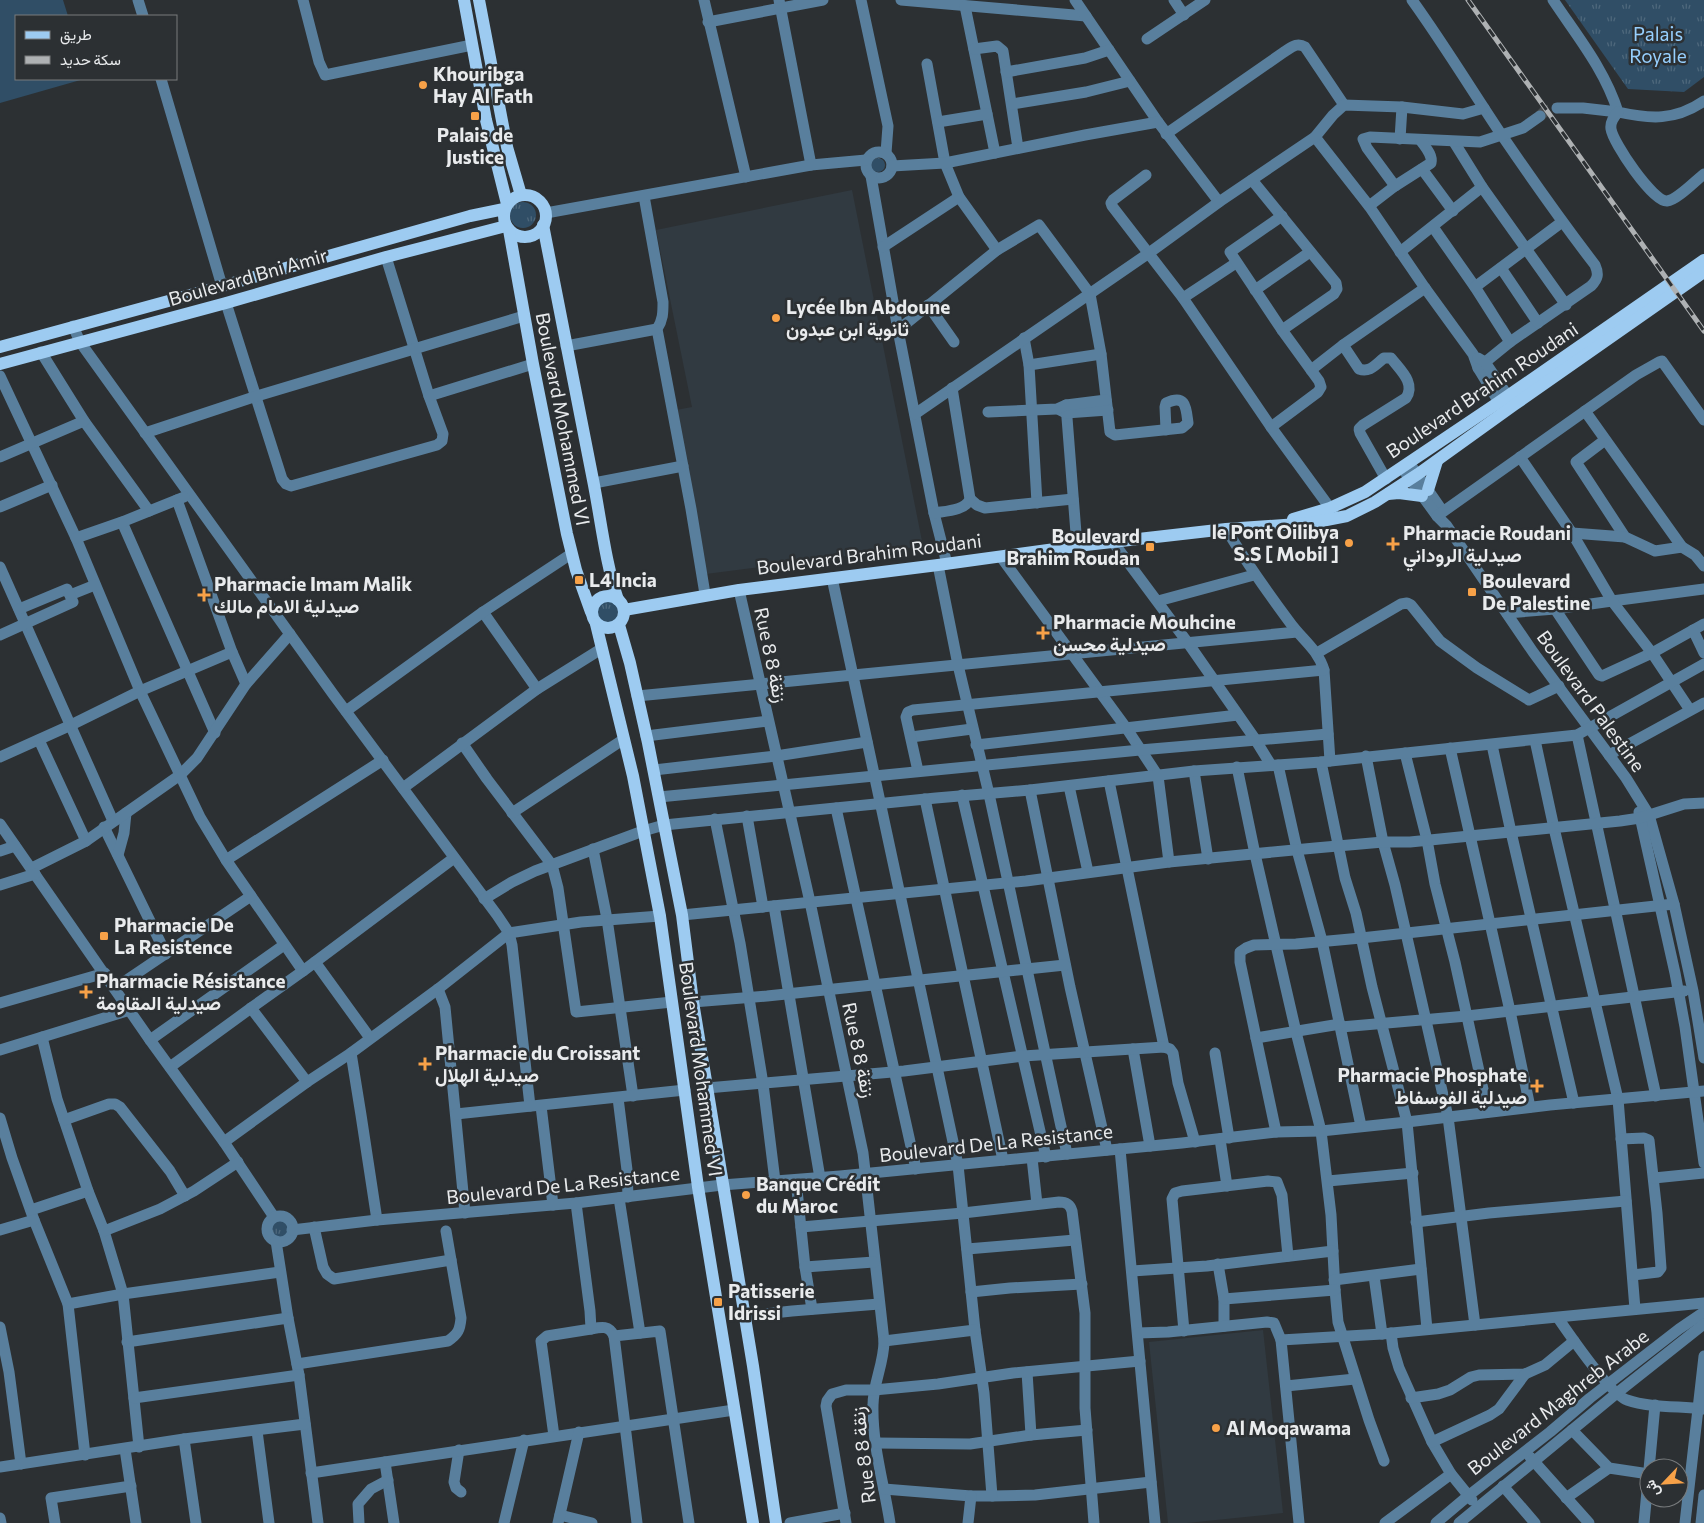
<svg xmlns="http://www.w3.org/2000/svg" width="1704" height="1523" viewBox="0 0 1704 1523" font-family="Commissioner,Vazirmatn,sans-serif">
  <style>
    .built { fill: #313a41 }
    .grass { fill: url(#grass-tufts) }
    .pitch { fill: #304e66 }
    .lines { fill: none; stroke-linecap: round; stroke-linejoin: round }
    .minor-tunnel { stroke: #484c4f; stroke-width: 11; stroke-dasharray: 11 5.5; stroke-linecap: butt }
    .minor { stroke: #597f9d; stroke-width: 11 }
    .major { stroke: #9dcbf1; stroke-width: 12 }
    .rail-casing { stroke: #aeb1b3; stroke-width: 5 }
    .rail { stroke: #2c3033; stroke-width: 3; stroke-dasharray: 9; stroke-linecap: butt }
    .poi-dot { fill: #f7a148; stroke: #2c3033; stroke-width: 2 }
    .labels { text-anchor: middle; stroke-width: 5; stroke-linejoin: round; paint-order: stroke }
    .park-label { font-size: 19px; fill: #96cffe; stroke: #2c3033 }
    .poi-label { font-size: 19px; font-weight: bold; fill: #e9ebed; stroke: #2c3033; text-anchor: start }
    .street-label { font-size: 19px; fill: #e9ebed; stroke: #2c3033 }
  </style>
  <defs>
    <pattern id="grass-tufts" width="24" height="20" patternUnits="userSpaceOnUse" patternTransform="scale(1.25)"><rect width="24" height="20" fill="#304e66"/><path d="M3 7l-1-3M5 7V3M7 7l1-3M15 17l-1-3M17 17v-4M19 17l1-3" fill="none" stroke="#4e687c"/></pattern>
  </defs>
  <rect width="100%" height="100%" fill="#2c3033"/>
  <!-- built -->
  <g class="built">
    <path d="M852,190L923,546L706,574L676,410L692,407L656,230Z"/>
    <path d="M1263,1330L1283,1513L1187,1523H1168L1149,1342Z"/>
  </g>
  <!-- grass -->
  <g class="grass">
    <path d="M1565,0H1704V77L1684,92L1628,89Z"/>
    <circle cx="878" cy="165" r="7"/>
    <circle cx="523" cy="215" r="13"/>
    <circle cx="606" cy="612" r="12"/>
    <circle cx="280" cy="1228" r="10"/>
  </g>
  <!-- pitch -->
  <path class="pitch" d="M0,0H63L68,16H16V79H84L0,103Z"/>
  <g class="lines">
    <!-- minor-tunnel -->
    <path class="minor-tunnel" d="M1540,116L1545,111L1557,108"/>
    <!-- minor -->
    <g class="minor">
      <path d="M138,0L143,16"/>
      <path d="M303,0L319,62L325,75L472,45"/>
      <path d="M704,0L746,177"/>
      <path d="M779,0L811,165"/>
      <path d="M861,0L888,126L886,153"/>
      <path d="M901,0L1086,16"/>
      <path d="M1075,0L1158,122L1219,202"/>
      <path d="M1174,0L1184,15"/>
      <path d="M1412,0C1443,43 1471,89 1501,134C1531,178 1562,222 1595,265C1599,274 1598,279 1591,286L1510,342L1478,368"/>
      <path d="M1553,0C1577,36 1605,70 1618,112C1650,119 1675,121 1704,101"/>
      <path d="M965,6L995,153"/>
      <path d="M708,22L823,0"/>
      <path d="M1147,39L1205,0"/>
      <path d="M974,49L997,46L1003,51L1018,148"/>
      <path d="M927,64L945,163L959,197L997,250L1039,225L1090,294L1101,354L1110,432L1115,435L1182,428L1188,423C1186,407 1186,394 1166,403L1165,407L1166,430"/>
      <path d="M1006,72L1085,58L1109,50"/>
      <path d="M161,79L222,286"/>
      <path d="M1012,104L1086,92L1130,81"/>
      <path d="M1557,108H1583L1618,112"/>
      <path d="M1618,112C1614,117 1610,122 1611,129C1613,143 1653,202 1667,201C1677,200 1695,181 1704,174"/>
      <path d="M938,122L987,114"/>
      <path d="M1166,134L1284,52C1292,47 1297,42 1305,47L1344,105"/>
      <path d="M1315,137L1369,206L1425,288L1473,354L1478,368L1503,409"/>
      <path d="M1400,139L1402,107"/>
      <path d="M1454,142L1482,187L1566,305"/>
      <circle cx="879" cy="165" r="13"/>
      <path d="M892,166L945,163L1085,135L1158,122"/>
      <path d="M1422,169L1453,211"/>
      <path d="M1146,175L1113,200L1111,203L1112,206L1183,298L1271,427L1330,508L1334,516"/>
      <path d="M871,176L898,330L934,513L947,564"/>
      <path d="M1252,180L1336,283L1337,289L1334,294L1282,330"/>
      <path d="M1395,186L1367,148L1363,139L1370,137L1480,142L1523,128L1540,116"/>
      <path d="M644,196L663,302C663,313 663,320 657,329L691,509L705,594"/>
      <path d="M1369,206L1395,186L1431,163C1433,155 1425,147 1421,141"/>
      <path d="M546,213L811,165L866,160"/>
      <path d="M1433,227L1475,287L1510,342"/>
      <path d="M883,247L959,197"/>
      <path d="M1400,252L1482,187"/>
      <path d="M1501,268L1538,323"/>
      <path d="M1475,287L1562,222"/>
      <path d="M1255,290L1310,252"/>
      <path d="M1183,298L1236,263"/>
      <path d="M226,303L282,479L286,484L291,486L437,445L442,441L443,434L429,396L386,257"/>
      <path d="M928,305L954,342"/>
      <path d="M73,326L80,342L333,694L497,915L509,933L512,945L530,1106"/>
      <path d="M898,330L997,250"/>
      <path d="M1024,338L1029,365L1037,503"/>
      <path d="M1343,345L1359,369C1370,373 1376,364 1384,358H1391C1400,370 1416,383 1406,398L1363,425L1359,429L1360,433L1386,479"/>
      <path d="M566,346L657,329"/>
      <path d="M41,352L84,421L149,511"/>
      <path d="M1478,358L1485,362L1512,402"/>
      <path d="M1029,365L1101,354"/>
      <path d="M1311,370L1343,345L1425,288"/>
      <path d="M0,376L76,538L140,691L200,817L226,860"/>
      <path d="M429,396L533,364"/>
      <path d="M1066,405L1077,546"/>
      <path d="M1060,410L1066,413L1108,410"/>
      <path d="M1585,411L1682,547L1695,555L1704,566"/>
      <path d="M988,412L1057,409L1066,405L1106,400"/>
      <path d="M915,414L1149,253L1219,202L1315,137L1333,115L1344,105L1402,107L1463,114L1484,108"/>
      <path d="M1271,427L1318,392L1321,387L1319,381L1282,330L1230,252L1282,216"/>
      <path d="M145,433L257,396L524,316"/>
      <path d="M1605,440L1576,462L1625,537L1655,551L1682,547"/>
      <path d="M0,457L84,421"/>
      <path d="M1520,457L1572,533L1612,601L1704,589"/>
      <path d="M1412,467L1441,509"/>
      <path d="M1402,468L1437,516L1447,526L1533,652L1626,778L1649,815L1674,904L1693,991L1704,1058"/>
      <path d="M594,483L683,466"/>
      <path d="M970,499L977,505L985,508L1073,499"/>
      <path d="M177,500L232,652L246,684"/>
      <path d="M0,507L52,485"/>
      <path d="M934,513C945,511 965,511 970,499L952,388"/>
      <path d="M1437,516L1636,375L1659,362L1662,361L1704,420"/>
      <path d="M122,522L215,733"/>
      <path d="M1226,529C1246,562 1268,593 1291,624C1303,640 1318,650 1324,670L1330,761"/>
      <path d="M1572,533L1625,537"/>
      <path d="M76,538L122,522L184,497"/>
      <path d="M1113,542L1188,643L1255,739L1271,765"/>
      <path d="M1001,557L1127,729L1158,776L1169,862"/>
      <path d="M938,565L958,665L989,794L1067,1154"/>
      <path d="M0,567L113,821"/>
      <path d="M832,578L958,1165L975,1330L984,1393L992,1496L1035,1495L1151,1482"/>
      <path d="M739,590L810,902L863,1153L884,1341C884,1364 873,1383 873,1405C872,1445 884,1484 890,1523"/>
      <path d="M70,595L95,585"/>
      <path d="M1158,601L1254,575"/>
      <path d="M1555,609L1599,675L1602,676L1652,653L1704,624"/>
      <path d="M483,612L537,689"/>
      <path d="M1507,613L1555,609L1612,601L1652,653L1690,710"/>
      <path d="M1693,630L1704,653"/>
      <path d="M0,635L73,602L67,589L19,609"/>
      <path d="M1317,653L1401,604L1407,603L1411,605L1440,641L1477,668L1529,700L1559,686"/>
      <path d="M637,696L1297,632"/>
      <path d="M346,711L483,612L571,554"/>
      <path d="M1577,735L1656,1096"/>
      <path d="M646,736L768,721"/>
      <path d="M911,737L972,729"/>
      <path d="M39,740L86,841"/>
      <path d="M1535,740L1554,828L1618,1099L1635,1309"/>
      <path d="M462,743L487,779L552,865L558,888L576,1012L672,1002"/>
      <path d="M976,745L1238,715"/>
      <path d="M1492,745L1511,832L1574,1103"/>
      <path d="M1450,748L1510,1011L1530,1107"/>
      <path d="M1405,753L1427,840L1435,884L1455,962L1488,1112"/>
      <path d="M1609,755L1704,703"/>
      <path d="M1366,756L1383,842L1395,885L1448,1117L1475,1325"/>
      <path d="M0,757L69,726L140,691L232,652"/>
      <path d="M1321,762L1345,878L1356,913L1372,987L1407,1122L1427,1329"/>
      <path d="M1278,765L1297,850L1322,941L1361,1126"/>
      <path d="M1237,767L1255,854L1296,1032L1321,1131L1331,1215L1335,1290L1338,1322L1369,1420L1384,1461"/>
      <path d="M654,770L776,756L867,742"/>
      <path d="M918,771L906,717L908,712L913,710L1324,670"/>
      <path d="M1194,771L1208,859"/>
      <path d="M1109,781L1164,1047"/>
      <path d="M1069,786L1088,872"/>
      <path d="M403,788L537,689L601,649"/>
      <path d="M1030,790L1070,987L1107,1150"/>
      <path d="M962,795L1046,1157"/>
      <path d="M659,797L1140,750L1328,734"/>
      <path d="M925,799L1003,1160"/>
      <path d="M836,808L916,1169"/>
      <path d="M1639,812L1675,973L1685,1027L1704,1163"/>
      <path d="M512,813L624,739"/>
      <path d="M747,816L763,907"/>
      <path d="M715,819L740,943L763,1084L775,1181"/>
      <path d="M0,824L150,1040L224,1142L274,1217"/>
      <path d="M104,827L166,954"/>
      <path d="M593,849L607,919L633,1096"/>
      <path d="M0,851L15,846"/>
      <path d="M118,855L124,833L126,813"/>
      <path d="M32,868L86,841L180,775L197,758L246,684L290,634"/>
      <path d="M0,885L35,874"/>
      <path d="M484,899L512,882L535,871L643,831L664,825L936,798L1030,790L1194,771L1321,762L1577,735L1704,664"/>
      <path d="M774,906L820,1178"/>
      <path d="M682,915L1026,881L1169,862L1315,848L1383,842H1410L1620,821L1640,818L1684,804L1704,803"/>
      <path d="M315,962L370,1038"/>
      <path d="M303,971L226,860L383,760"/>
      <path d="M115,988L251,896"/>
      <path d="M438,989L445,1007L465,1213"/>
      <path d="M693,1002L767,996L1065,965"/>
      <path d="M0,1003L105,973"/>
      <path d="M251,1008L307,1082"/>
      <path d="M1341,1027L1467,1016L1684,991"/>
      <path d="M42,1037L57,1099L88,1191L104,1231L123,1294L139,1447"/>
      <path d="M1256,1038L1340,1024"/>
      <path d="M150,1040L284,945"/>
      <path d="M1133,1049L1150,1146"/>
      <path d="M0,1050L130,1010"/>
      <path d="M351,1053L361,1115L377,1220"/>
      <path d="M1215,1053L1229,1138"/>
      <path d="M170,1067L251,1008L303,971L454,858"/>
      <path d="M707,1088L904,1071L1023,1056L1164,1047L1170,1049L1173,1053L1178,1083L1195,1142"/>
      <path d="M618,1098L627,1170L628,1197"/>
      <path d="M541,1106L553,1205"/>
      <path d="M456,1114L685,1090"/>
      <path d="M0,1118L12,1158L34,1220L68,1304L85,1455"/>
      <path d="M64,1120L109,1104H115L120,1107L170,1171L185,1196"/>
      <path d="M1276,1132L1240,962V952L1246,948L1254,945L1296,944L1361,938L1674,904"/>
      <path d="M1220,1139L1227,1186"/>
      <path d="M1621,1139L1644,1138L1649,1140L1657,1213L1661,1268L1658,1272L1633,1275"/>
      <path d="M224,1142L307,1082L351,1053L438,989L509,933L581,922L660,916"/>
      <path d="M1120,1149L1155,1523"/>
      <path d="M1032,1158L1037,1204"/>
      <path d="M1654,1178L1704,1173"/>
      <path d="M796,1180L805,1267L812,1309"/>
      <path d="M1328,1181L1413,1173"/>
      <path d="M619,1198L640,1333"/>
      <path d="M31,1210L88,1191"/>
      <circle cx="280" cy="1229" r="13"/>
      <path d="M1416,1222L1489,1213L1626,1201"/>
      <path d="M314,1227L323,1267L327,1274L334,1279L451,1260"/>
      <path d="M801,1227L963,1213L1059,1202C1066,1202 1070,1204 1072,1211L1085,1313V1408L1094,1523"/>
      <path d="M0,1230L34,1220"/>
      <path d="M292,1230L377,1220L576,1203L722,1185L840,1176L1182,1143L1276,1132L1321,1131L1407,1122L1550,1105L1704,1091"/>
      <path d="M104,1231L160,1209L194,1191L238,1162"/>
      <path d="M276,1241L288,1318L299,1375L318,1523"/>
      <path d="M967,1249L1075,1240"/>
      <path d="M1218,1264L1224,1299V1326"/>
      <path d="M805,1267L874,1262"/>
      <path d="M1132,1271L1207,1266L1333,1251"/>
      <path d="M1374,1276L1382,1334"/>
      <path d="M1334,1280L1421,1269"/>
      <path d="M971,1292L1010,1288L1082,1284"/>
      <path d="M1224,1299L1335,1290"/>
      <path d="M68,1304L123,1294L280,1272"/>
      <path d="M745,1316L792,1311L879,1304"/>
      <path d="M1558,1318C1569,1334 1611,1395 1627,1400C1650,1408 1680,1406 1704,1409"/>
      <path d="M0,1327L9,1372L21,1464"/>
      <path d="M591,1329C601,1327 609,1325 614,1336"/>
      <path d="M1184,1331L1172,1199L1175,1193L1182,1191L1268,1181L1277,1182L1282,1195L1288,1256"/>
      <path d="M1138,1333L1168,1332L1267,1322L1274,1323L1281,1340"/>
      <path d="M1391,1333L1393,1348L1399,1368L1432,1442L1451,1474L1472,1500"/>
      <path d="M884,1341L975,1330"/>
      <path d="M127,1342L288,1318"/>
      <path d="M297,1364L448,1341C458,1334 460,1330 461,1318L446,1231"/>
      <path d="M1027,1372L1031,1435"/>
      <path d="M1286,1386L1355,1379"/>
      <path d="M134,1398L299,1375"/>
      <path d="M1411,1398L1438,1394L1450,1390L1471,1377L1479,1375L1525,1374L1545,1365L1574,1341"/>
      <path d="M1572,1430L1609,1468L1649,1474"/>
      <path d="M257,1431L269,1523"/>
      <path d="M554,1436L541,1341L547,1336L591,1329L590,1311L576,1203"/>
      <path d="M184,1439L196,1523"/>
      <path d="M1432,1442L1490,1415L1499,1409L1525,1374"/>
      <path d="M876,1443L970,1444L1031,1435L1087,1430"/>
      <path d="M125,1449L136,1523"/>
      <path d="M459,1450L454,1482L456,1488L461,1492"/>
      <path d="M1530,1457L1589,1523"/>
      <path d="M385,1462L394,1523"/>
      <path d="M0,1467L184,1439L305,1424"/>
      <path d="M311,1473L734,1410"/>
      <path d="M1503,1486L1535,1523"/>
      <path d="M884,1489L971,1496H992"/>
      <path d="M1566,1498L1609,1468"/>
      <path d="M560,1515L592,1523"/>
      <path d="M0,1518L1,1523"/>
      <path d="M55,1523L51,1498L131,1486"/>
      <path d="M359,1523L358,1504L371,1489L388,1480"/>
      <path d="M504,1523L524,1440"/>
      <path d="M558,1523L579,1432"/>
      <path d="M637,1523L614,1336L660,1331L689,1523"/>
      <path d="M790,1523L845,1513"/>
      <path d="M846,1523L826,1406L827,1401L832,1394L846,1390H874L938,1384L1013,1373L1140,1361"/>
      <path d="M968,1523L971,1496"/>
      <path d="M1299,1523L1281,1340L1382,1334L1704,1303"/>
      <path d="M1385,1523L1451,1474"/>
      <path d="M1436,1523L1468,1496L1550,1432L1590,1398L1679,1329L1704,1312"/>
      <path d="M1459,1523L1617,1393L1704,1324"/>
      <path d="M1644,1523L1655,1405"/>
      <path d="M1685,1523L1704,1356"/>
      <path d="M1701,1523L1704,1495"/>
    </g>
    <!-- major -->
    <g class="major">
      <path d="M464,0L486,120L507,204"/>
      <path d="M479,0L507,147L521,195"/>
      <circle cx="525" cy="216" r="21"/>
      <path d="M543,225C559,310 576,395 593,480C601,520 605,561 618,600"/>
      <path d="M509,230L533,364L567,534L576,570L591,612"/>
      <path d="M0,347L194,294L470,216L504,209"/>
      <path d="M0,364L226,303L386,257L506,226"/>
      <path d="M1428,490L1437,461"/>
      <path d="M1388,494L1399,493L1422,496"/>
      <path d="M1293,519L1330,508L1365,492L1499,402L1704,260"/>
      <circle cx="608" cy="612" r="16"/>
      <path d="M624,610L739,590L938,565L1077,546L1226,529L1311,523L1347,516L1375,502L1418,474L1514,405L1704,272"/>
      <path d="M596,624L633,776L660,916L698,1187L753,1523"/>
      <path d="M619,625L630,663L648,743L682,915L693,1002L753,1366L776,1523"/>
    </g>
    <!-- rail casing -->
    <g class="rail-casing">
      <path id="rail" d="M1468,0L1704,331"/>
    </g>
    <!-- rail -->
    <use href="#rail" class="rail"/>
  </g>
  <!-- markers -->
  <g class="poi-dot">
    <circle cx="423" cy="85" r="5"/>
    <rect x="470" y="111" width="10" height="10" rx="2.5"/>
    <circle cx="776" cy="318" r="5"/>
    <circle cx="1349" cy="543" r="5"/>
    <path d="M1390.5 536.5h5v5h5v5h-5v5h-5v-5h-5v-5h5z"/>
    <rect x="1145" y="542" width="10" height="10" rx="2.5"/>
    <rect x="574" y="575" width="10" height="10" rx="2.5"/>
    <rect x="1467" y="587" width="10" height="10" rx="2.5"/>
    <path d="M201.5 587.5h5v5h5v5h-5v5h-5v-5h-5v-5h5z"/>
    <path d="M1040.5 625.5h5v5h5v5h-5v5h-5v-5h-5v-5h5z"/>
    <rect x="99" y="931" width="10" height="10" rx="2.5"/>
    <path d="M83.5 984.5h5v5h5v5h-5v5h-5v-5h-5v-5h5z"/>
    <path d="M422.5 1056.5h5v5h5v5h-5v5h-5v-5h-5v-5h5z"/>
    <path d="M1534.5 1078.5h5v5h5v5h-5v5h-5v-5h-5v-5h5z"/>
    <circle cx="746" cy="1195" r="5"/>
    <rect x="713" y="1297" width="10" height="10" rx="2.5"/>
    <circle cx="1216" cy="1428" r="5"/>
  </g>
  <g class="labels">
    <!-- park labels -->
    <g class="park-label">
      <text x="1658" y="41">Palais<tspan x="1658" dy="22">Royale</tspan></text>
    </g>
    <!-- poi labels -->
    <g class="poi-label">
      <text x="433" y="81">Khouribga<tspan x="433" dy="22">Hay Al Fath</tspan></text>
      <text x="475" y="142" text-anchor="middle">Palais de<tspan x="475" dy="22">Justice</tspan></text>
      <text x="786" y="314">Lycée Ibn Abdoune<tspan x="786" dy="22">ثانوية ابن عبدون</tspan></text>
      <text x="1339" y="539" text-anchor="end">le Pont Oilibya<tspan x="1339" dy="22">S.S [ Mobil ]</tspan></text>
      <text x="1403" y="540">Pharmacie Roudani<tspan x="1403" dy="22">صيدلية الروداني</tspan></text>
      <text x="1140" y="543" text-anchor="end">Boulevard<tspan x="1140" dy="22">Brahim Roudan</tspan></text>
      <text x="589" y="587">L4 Incia</text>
      <text x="1482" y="588">Boulevard<tspan x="1482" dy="22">De Palestine</tspan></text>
      <text x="214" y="591">Pharmacie Imam Malik<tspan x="214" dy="22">صيدلية الامام مالك</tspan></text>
      <text x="1053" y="629">Pharmacie Mouhcine<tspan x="1053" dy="22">صيدلية محسن</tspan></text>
      <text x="114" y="932">Pharmacie De<tspan x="114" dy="22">La Resistence</tspan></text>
      <text x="96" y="988">Pharmacie Résistance<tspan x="96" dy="22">صيدلية المقاومة</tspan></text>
      <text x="435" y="1060">Pharmacie du Croissant<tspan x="435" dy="22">صيدلية الهلال</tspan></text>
      <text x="1527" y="1082" text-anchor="end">Pharmacie Phosphate<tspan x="1527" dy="22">صيدلية الفوسفاط</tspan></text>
      <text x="756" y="1191">Banque Crédit<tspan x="756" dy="22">du Maroc</tspan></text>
      <text x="728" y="1298">Patisserie<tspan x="728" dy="22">Idrissi</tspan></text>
      <text x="1226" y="1435">Al Moqawama</text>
    </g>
    <!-- street labels -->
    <g class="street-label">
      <text transform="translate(248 277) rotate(-16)" y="7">Boulevard Bni Amir</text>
      <text transform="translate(1482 390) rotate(-34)" y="7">Boulevard Brahim Roudani</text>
      <text transform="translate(563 419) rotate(79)" y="7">Boulevard Mohammed VI</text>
      <text transform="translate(869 554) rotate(-7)" y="7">Boulevard Brahim Roudani</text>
      <text transform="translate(771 655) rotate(78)" y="7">Rue 8 8 زنقة</text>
      <text transform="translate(1591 701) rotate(54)" y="7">Boulevard Palestine</text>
      <text transform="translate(859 1050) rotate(78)" y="7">Rue 8 8 زنقة</text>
      <text transform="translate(701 1069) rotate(82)" y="7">Boulevard Mohammed VI</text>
      <text transform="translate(996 1143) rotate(-6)" y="7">Boulevard De La Resistance</text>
      <text transform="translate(563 1185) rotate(-6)" y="7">Boulevard De La Resistance</text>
      <text transform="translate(1558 1402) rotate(-38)" y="7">Boulevard Maghreb Arabe</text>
      <text transform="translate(863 1455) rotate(-97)" y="7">Rue 8 8 زنقة</text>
    </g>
  </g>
  <!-- legend -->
  <rect x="15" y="15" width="162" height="65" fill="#2c3033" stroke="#787b7d"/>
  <rect x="25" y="31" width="25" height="8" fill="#9dcbf1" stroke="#787b7d"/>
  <text x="60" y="40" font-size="15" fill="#e9ebed">طريق</text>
  <rect x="25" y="56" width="25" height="8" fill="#aeb1b3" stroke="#787b7d"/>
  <text x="60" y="65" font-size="15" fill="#e9ebed">سكة حديد</text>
  <!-- north arrow -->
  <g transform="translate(1664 1483) rotate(245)"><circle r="24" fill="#2c3033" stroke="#787b7d"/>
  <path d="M0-4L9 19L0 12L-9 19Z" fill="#f7a148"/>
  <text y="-8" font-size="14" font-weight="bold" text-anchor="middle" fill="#e9ebed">ش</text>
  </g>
</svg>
